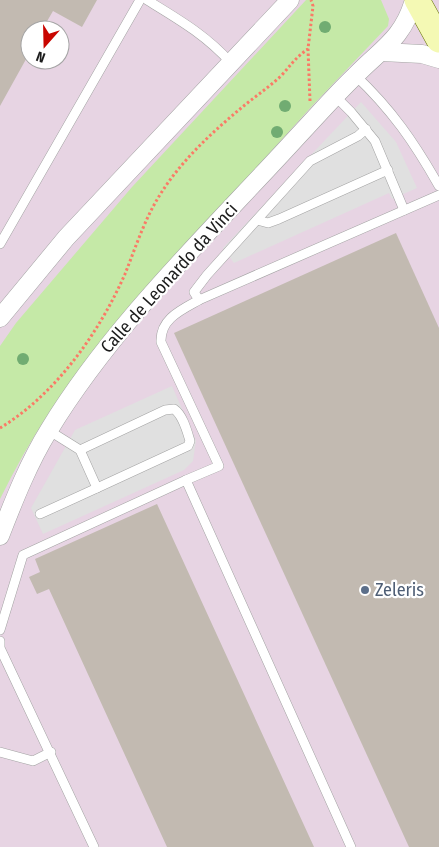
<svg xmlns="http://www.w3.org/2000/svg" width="439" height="847" viewBox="0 0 439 847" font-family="'Fira Sans Condensed',sans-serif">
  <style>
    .industrial { fill: #e7d4e3; fill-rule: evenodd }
    .grass { fill: #c5e9a7 }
    .parking { fill: #e0e0e0 }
    .building { fill: #c2bab1 }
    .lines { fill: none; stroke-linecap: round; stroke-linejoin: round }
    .service-casing { stroke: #a3a3a3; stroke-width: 10 }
    .minor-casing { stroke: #a3a3a3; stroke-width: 19 }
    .secondary-casing { stroke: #647204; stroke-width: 26 }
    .path { stroke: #fa7a66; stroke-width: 3; stroke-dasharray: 2.5 2.5; stroke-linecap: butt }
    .service { stroke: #fff; stroke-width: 9 }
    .minor { stroke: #fff; stroke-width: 18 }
    .secondary { stroke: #f4f9b4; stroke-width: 25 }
    .tree { fill: #71ac72 }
    .service-dot { fill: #5c6f8a; stroke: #fff; stroke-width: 2 }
    .labels { text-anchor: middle; stroke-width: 4.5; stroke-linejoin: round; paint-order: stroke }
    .street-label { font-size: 18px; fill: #1c1c1c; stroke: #fff }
    .service-label { font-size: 18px; fill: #4e5e75; stroke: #fff; text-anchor: start }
  </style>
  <rect width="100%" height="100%" fill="#eeeae2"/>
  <!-- industrial -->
  <path class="industrial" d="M0,0H439V847H0ZM30,30H60V60H30Z"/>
  <!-- grass -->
  <path class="grass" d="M306,0H381L389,19L388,26L312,106L109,331C66,383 30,438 0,499V346L16,323L132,187Z"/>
  <!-- parking -->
  <g class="parking">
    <path d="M361,102L396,142L417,188L392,199L389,193L234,263L223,248Z"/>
    <path d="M172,386L196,441L193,461L184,470L43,534L31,508L75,430Z"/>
  </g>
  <!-- building -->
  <g class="building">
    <path d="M0,0H97L82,27L53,11L42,30H30V52L0,106Z"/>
    <path d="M396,233L439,328V847H409L174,333Z"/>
    <path d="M157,504L314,847H167L49,589L37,594L29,577L40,572L35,559Z"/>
  </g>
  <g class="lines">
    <!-- service casing -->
    <g class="service-casing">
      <g id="service">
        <path d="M147,0C178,19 206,35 231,63"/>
        <path d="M355,75C392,110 414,142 439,186"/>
        <path d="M336,97L351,112L375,141L404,210"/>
        <path d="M257,220L268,223L279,219L388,170"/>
        <path d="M0,244L140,0"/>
        <path d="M199,300L194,292L207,275L310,161L358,136L366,129"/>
        <path d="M80,450L165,410L174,409C183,415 187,431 190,441L188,446L97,488"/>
        <path d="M186,480L219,466L161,342C160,319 181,310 199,300L439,195"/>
        <path d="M40,514L97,488L80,450L48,430"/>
        <path d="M0,630L23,555L186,480L351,847"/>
        <path d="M0,641V648L94,847"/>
        <path d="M0,752L33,761L51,752"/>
      </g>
    </g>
    <!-- minor casing -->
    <g class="minor-casing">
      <g id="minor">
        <path d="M382,52L422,54L439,59"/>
        <path d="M0,318L66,238L290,0"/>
        <path d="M0,536C14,500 29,462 49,430C114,323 214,228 298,136C317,116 335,95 355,76C381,49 403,39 414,0"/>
      </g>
    </g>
    <!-- secondary casing -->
    <g class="secondary-casing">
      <path id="secondary" d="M417,0L439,40"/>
    </g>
    <!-- path -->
    <g class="path">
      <path d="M310,101L308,49L313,6L311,0"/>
      <path d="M0,428C56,394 99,333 125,274C135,249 144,221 158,198C179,163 209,135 240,109C253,98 268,88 281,76C290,66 296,57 308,49"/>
    </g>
    <!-- service -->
    <use href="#service" class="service"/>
    <!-- minor -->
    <use href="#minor" class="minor"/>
    <!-- secondary -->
    <use href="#secondary" class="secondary"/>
  </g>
  <!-- trees -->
  <g class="tree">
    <circle cx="325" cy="27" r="6"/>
    <circle cx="285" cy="106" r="6"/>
    <circle cx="277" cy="132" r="6"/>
    <circle cx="23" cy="359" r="6"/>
  </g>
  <!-- markers -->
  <circle class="service-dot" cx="365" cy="590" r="5"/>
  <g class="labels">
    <!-- street labels -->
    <g class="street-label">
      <text transform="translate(169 278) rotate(-48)" y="6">Calle de Leonardo da Vinci</text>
    </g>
    <!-- service labels -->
    <g class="service-label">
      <text x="375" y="596">Zeleris</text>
    </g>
  </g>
  <!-- north arrow -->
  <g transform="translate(45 45) rotate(200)"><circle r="24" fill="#ffffff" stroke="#a4a4a4"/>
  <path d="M0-4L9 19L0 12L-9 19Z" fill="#c90500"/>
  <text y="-8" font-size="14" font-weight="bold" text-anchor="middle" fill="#1c1c1c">N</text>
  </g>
</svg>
